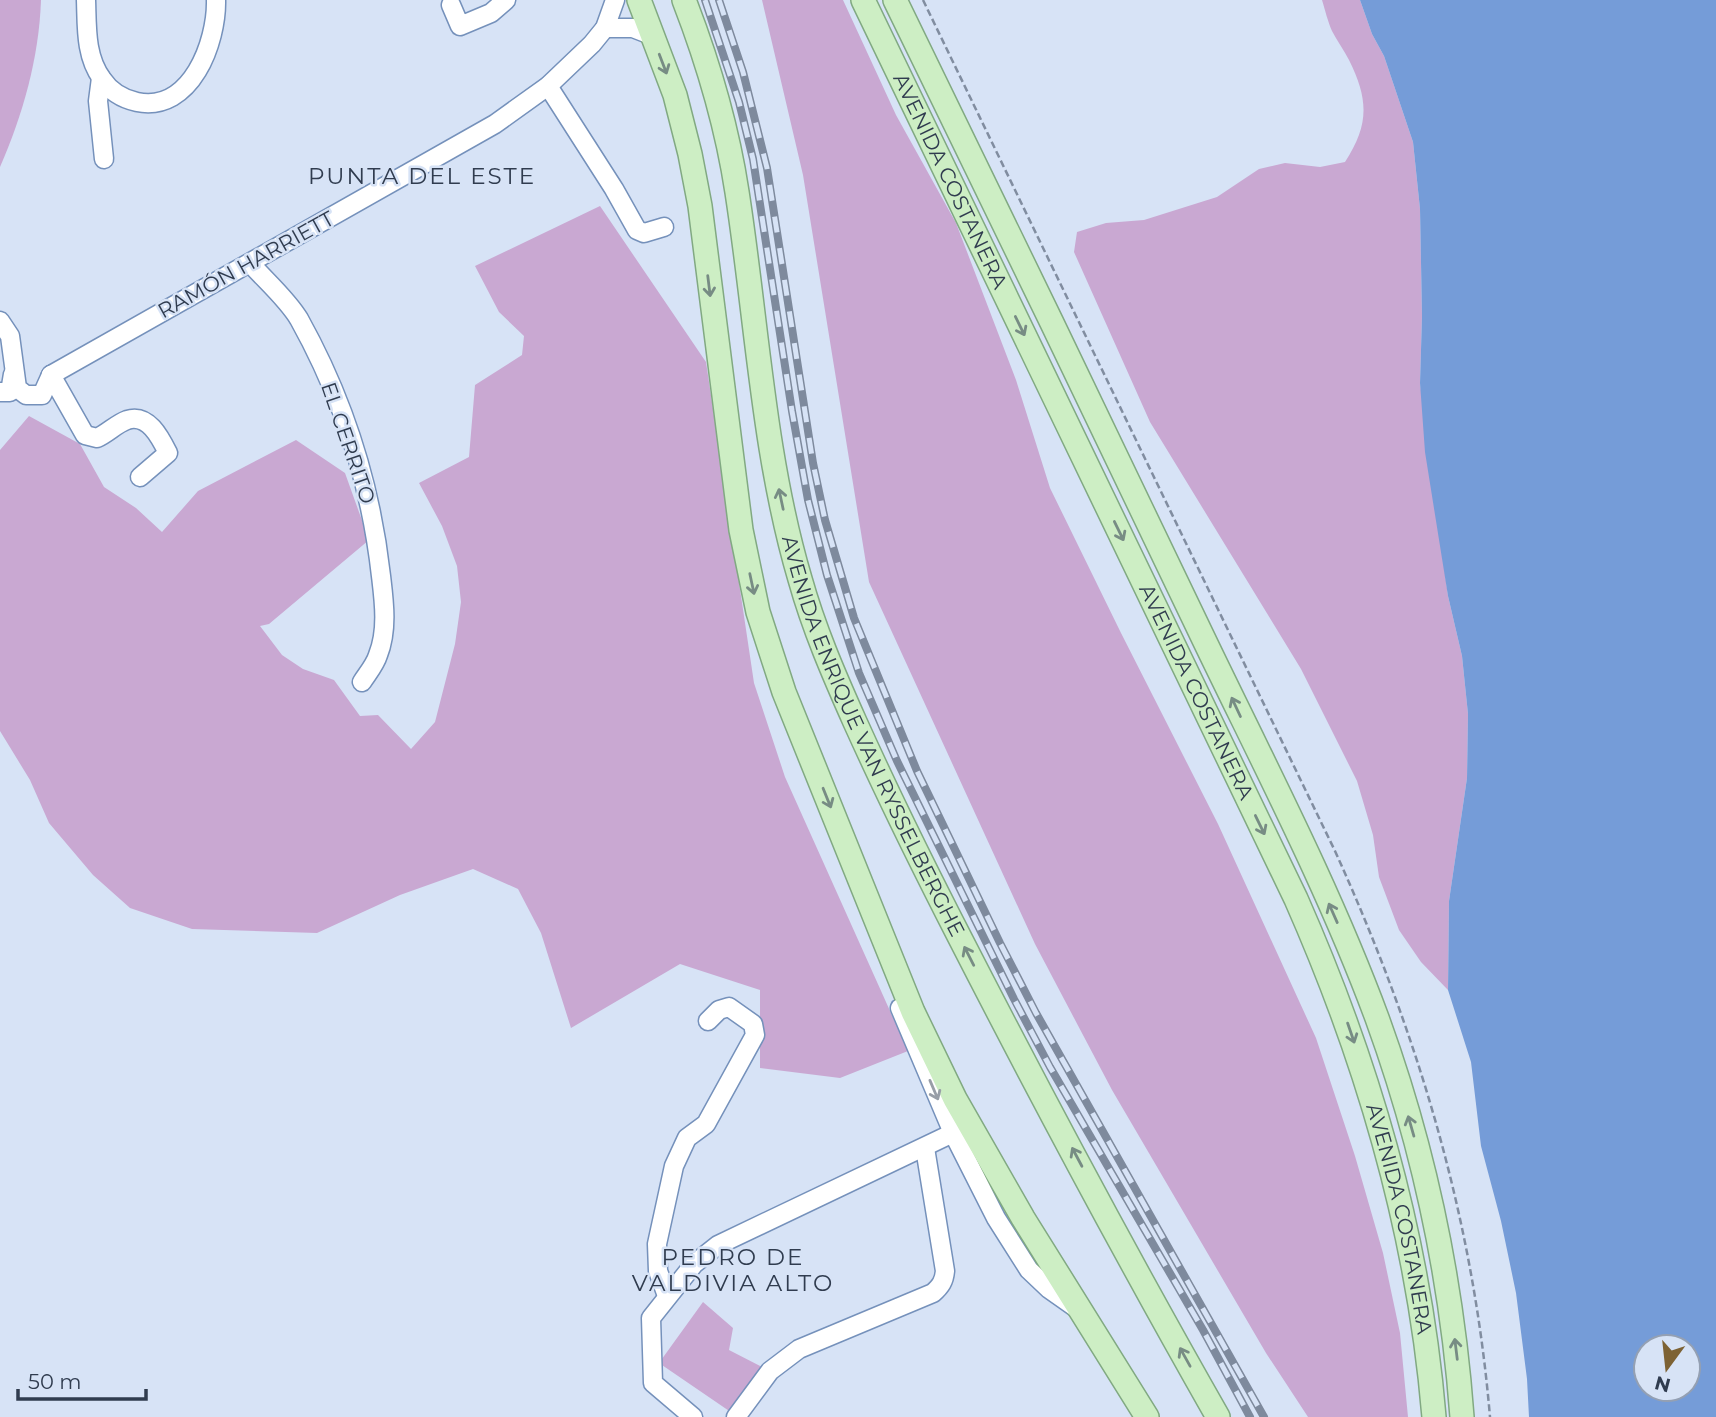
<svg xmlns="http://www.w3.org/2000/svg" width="1716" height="1417" viewBox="0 0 1716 1417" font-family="Montserrat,sans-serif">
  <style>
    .green { fill: #c9a8d2 }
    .water { fill: #759cd8; fill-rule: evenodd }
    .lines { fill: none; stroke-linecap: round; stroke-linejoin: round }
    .minor-casing { stroke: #7591bb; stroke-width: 21 }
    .major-casing { stroke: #81a982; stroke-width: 26 }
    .path { stroke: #818da0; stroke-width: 2.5; stroke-dasharray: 7 3.5; stroke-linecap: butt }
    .minor { stroke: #fff; stroke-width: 18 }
    .major { stroke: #cdeec4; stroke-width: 23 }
    .rail-casing { stroke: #7e8a9d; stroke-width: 8 }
    .rail { stroke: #d7e3f6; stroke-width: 5; stroke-dasharray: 16; stroke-linecap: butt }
    .oneway { stroke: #778c84 }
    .oneway2 { stroke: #989ea7 }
    .labels { text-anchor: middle; stroke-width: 5; stroke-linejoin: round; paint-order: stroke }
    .street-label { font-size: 21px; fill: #303c4f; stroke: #d7e3f6 }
    .neighbourhood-label { font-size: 23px; letter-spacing: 2px; fill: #303c4f; stroke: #d7e3f6 }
  </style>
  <rect width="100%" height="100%" fill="#d7e3f6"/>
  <!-- green -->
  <g class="green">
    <path d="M0,0H41C39,58 23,114 0,167Z"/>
    <path d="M762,0H843L896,115L956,223L1016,380L1050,488L1121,633L1218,824L1316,1038L1355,1156L1383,1253L1400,1333L1408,1417H1308L1266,1353L1112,1090L1035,944L869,582L803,175Z"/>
    <path d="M1322,0H1360L1372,34L1384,56L1413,142L1420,209L1422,316L1420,383L1448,596L1462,656L1468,714L1467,778L1449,901L1448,990L1421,962L1399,930L1379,877L1373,835L1357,781L1301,669L1150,422L1074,252L1077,232L1106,223L1144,220L1217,197L1259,169L1285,163L1320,167L1345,162C1369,125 1369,100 1349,60C1344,50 1337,41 1332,31C1328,22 1325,10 1322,0Z"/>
    <path d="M600,206L706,362L754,683L785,777L908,1051L840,1078L760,1068V990L680,964L571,1028L541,933L518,889L473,869L400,895L317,933L192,929L130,908L93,875L49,823L30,780L0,731V450L29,416L80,444L104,487L136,508L162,532L198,491L296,440L345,473L369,540L269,624L260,626L282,655L303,669L334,680L360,716L378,715L411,749L435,722L455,644L461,602L457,566L442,526L419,483L469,457L475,385L522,355L524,336L499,312L475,266Z"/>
    <path d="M703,1302L733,1328L729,1350L770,1371L738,1417L659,1363Z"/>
  </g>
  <!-- water -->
  <path class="water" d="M1360,0H1716V1417H1529L1527,1379L1516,1293L1501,1221L1481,1146L1471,1062L1448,990L1449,901L1467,778L1468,714L1462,656L1448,596L1425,452L1420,383L1422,316L1420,209L1413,142L1384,56L1372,34ZM1646,1347H1688V1389H1646Z"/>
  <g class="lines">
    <!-- minor casing -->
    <g class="minor-casing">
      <g id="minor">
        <path d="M86,0C87,26 85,56 102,79C110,91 123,99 137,102C191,113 217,42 216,0"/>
        <path d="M451,5L460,26L491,13L506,0"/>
        <path d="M605,28H633L651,35"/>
        <path d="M101,78L98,101L104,159"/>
        <path d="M548,86L614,189L637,230L644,233L664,227"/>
        <path d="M250,263C266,281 287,299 299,319C343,398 371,486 381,576C384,601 388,630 378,655C375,665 367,674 362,682"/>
        <path d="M0,321L10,336L17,388L26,395H42L51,375"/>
        <path d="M51,375L495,124L548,86L592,44L605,28L615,0"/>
        <path d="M51,375L85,435L97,438C108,433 116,424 127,420C148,413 160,437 168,453L140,477"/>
        <path d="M0,392H10L13,374"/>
        <path d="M900,1008L953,1133L996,1218L1029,1270L1049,1289L1076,1308"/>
        <path d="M667,1296L658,1271L657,1244L674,1166L687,1138L706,1124L755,1035L753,1024L729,1007L719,1010L708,1021"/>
        <path d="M693,1417L653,1383L651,1318L694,1264L718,1245L953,1133"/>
        <path d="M736,1417L770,1371L799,1349L933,1293C941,1286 944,1281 945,1271L925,1148"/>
      </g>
    </g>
    <!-- major casing -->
    <g class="major-casing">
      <g id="major">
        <path d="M639,0L675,95L690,154L700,206L741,530L758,612L784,692L913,1012L955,1099L1023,1218L1147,1417"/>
        <path id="s1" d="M684,0C708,62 727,126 737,192C757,321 763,454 800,579C814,629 834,675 855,722C888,795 923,866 959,936C1042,1098 1128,1259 1218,1417"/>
        <path id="s2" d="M863,0L1296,899C1369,1064 1419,1237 1434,1417"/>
        <path d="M895,0C996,208 1098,416 1197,625C1259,755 1327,883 1377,1018C1424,1147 1452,1281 1462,1417"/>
      </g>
    </g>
    <!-- path -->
    <path class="path" d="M923,0L1335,851C1418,1034 1473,1217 1490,1417"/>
    <!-- minor -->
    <use href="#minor" class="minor"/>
    <!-- major -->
    <use href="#major" class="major"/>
    <!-- rail casing -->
    <g class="rail-casing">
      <g id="rail">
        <path d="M705,0L739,102L753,159L792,411L808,500L827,575L859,673L897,761L1014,999L1050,1067L1203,1330L1250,1417"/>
        <path d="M719,0L743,72L767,168L813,463L825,520L854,618L917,771L1000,943L1036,1013L1264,1417"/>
      </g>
    </g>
    <!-- rail -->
    <use href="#rail" class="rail"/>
  </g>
  <!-- one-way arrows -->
  <defs><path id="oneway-shaft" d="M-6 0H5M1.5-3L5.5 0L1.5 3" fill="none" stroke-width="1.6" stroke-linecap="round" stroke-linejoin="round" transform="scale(1.75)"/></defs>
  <g class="oneway">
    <use href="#oneway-shaft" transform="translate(663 64) rotate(69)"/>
    <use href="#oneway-shaft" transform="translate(709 286) rotate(83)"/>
    <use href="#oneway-shaft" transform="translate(1020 326) rotate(64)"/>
    <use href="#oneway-shaft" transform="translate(781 499) rotate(-102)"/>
    <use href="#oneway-shaft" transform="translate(1119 531) rotate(64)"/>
    <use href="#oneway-shaft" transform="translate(752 584) rotate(78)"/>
    <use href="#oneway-shaft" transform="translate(1236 707) rotate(-115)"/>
    <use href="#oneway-shaft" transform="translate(827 798) rotate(68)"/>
    <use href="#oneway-shaft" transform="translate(1260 825) rotate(64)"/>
    <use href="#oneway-shaft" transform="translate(1333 913) rotate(-114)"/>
    <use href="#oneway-shaft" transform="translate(969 956) rotate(-117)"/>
    <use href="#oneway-shaft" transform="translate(1351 1033) rotate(71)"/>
    <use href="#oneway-shaft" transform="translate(1411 1126) rotate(-106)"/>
    <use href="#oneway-shaft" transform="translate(1077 1157) rotate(-118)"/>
    <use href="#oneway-shaft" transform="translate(1456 1349) rotate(-97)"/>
    <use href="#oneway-shaft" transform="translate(1185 1357) rotate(-119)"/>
  </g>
  <use class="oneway2" href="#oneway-shaft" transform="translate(934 1090) rotate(67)"/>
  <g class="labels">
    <!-- street labels -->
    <g class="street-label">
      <text dy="7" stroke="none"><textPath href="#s2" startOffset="201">AVENIDA COSTANERA</textPath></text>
      <text transform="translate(246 265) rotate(-29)" y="7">RAMÓN HARRIETT</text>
      <text transform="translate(348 443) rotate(71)" y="7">EL CERRITO</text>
      <text dy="7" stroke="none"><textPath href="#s2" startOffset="768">AVENIDA COSTANERA</textPath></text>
      <text dy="7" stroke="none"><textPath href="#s1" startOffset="765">AVENIDA ENRIQUE VAN RYSSELBERGHE</textPath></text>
      <text dy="7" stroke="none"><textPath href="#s2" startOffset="1335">AVENIDA COSTANERA</textPath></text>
    </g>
    <!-- neighbourhood labels -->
    <g class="neighbourhood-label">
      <text x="422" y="184">PUNTA DEL ESTE</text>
      <text x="733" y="1265">PEDRO DE<tspan x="733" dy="26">VALDIVIA ALTO</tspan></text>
    </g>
  </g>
  <!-- north arrow -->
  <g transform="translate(1667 1368) rotate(195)"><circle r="33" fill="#d7e3f6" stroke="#94a0b3" stroke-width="2"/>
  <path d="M0-5L12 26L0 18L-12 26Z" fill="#7d6234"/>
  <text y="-10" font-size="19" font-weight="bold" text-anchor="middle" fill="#303c4f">N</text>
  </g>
  <!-- scale -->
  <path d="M18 1389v10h128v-10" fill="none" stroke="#303c4f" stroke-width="3.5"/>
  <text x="28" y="1389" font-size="21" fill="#303c4f" stroke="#d7e3f6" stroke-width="5" paint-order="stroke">50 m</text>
</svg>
